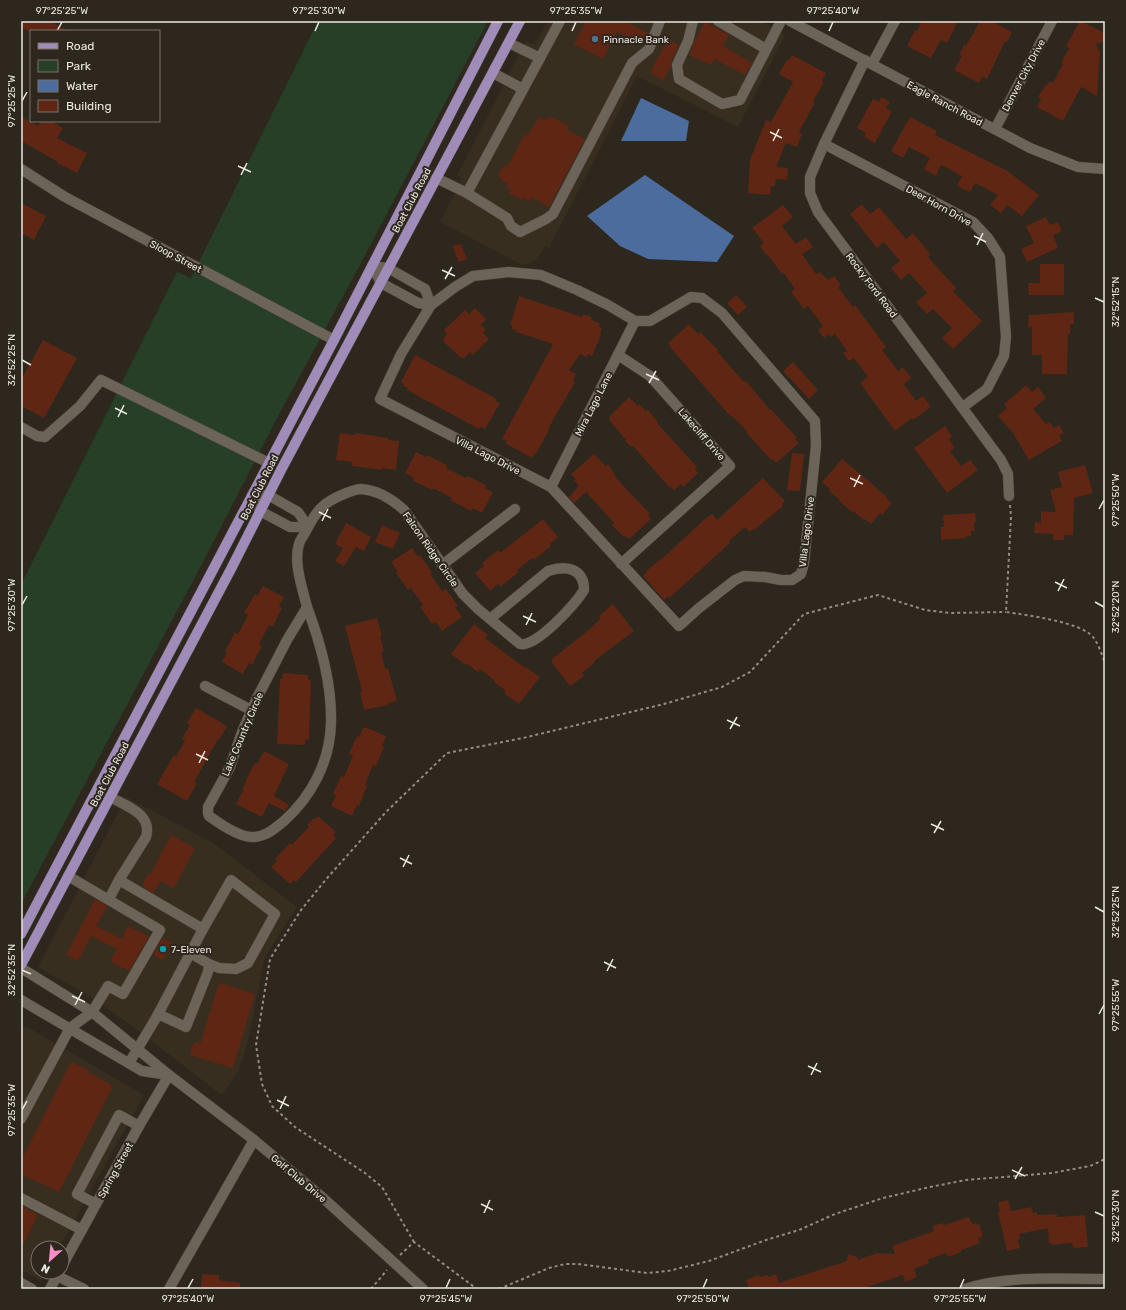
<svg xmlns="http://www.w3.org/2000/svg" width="1126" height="1310" viewBox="0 0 1126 1310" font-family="Rubik,sans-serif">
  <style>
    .commercial { fill: #382e1f }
    .green { fill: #273f26 }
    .water { fill: #4b6c9d }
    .building { fill: #5e2613 }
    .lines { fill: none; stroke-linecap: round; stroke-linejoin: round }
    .minor-casing { stroke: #49443c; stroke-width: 11 }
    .major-casing { stroke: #49443c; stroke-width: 11 }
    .path { stroke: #928c85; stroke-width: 2; stroke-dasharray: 3 3; stroke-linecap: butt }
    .minor { stroke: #6c6459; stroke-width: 10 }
    .major { stroke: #a08cb9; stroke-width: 10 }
    .ticks { fill: none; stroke: #ece7e1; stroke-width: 1.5 }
    .service-dot { fill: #5c6f8a; stroke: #2e271e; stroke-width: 1.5 }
    .culture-dot { fill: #0f9aa8; stroke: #2e271e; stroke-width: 1.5 }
    .labels { text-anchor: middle; stroke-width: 4; stroke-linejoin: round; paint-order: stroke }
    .poi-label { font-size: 10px; fill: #ece7e1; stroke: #2e271e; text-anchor: start }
    .street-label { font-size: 10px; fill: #ece7e1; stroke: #2e271e }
    .neatline { fill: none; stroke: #ece7e1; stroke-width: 1.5 }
    .ticks-label { font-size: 10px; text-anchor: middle; fill: #ece7e1 }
  </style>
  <rect width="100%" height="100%" fill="#2e271e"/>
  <!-- commercial -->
  <g class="commercial">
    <path d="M548,21H761L785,35L738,127L637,76L549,248L545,246L537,260L522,265L440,222L462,179L457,176L526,41L535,45Z"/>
    <path d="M126,797L213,843L297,907L265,957L248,1041L239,1071L222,1095L129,1024L88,995L38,967Z"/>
    <path d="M27,1027L144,1095L59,1248H38V1272H46L41,1280L21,1270V1028Z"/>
  </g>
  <!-- green -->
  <path class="green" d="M318,21H488L361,263L276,420L202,564L21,904V585L177,272L191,278Z"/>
  <!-- water -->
  <g class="water">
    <path d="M641,98L689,121L686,141H621Z"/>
    <path d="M645,175L734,236L717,262L648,259L620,246L587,216Z"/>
  </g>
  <!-- building -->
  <g class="building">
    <path d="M21,21H49L68,31H28L21,27Z"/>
    <path d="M586,21H625L648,33L643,45L617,32L603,59L574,44Z"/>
    <path d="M922,21H958L947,43L941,40L931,58L907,46L915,30L917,31Z"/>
    <path d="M980,21H992L1012,32L1007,42L1005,41L987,79L982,76L979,83L954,70L962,56L959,55L964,45L966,46Z"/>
    <path d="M1080,21L1105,33V41L1096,44L1100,52L1097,96L1081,87L1063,121L1037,107L1041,99L1038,97L1046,84L1047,85L1050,81L1053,83L1063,64L1061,63L1069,48L1066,46Z"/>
    <path d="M705,22L729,35L723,46L752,63L745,75L714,59L711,65L689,55L695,40Z"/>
    <path d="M668,39L679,45L671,62V67L663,80L650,73Z"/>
    <path d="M792,55L826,73L822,81L824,82L813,101L815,102L799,132L802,134L797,147L786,143L776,167L788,168L787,180L776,179L775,186H771L770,195L748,193L750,160L766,120L771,122L793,82L779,74L787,60L788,61Z"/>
    <path d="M881,97L890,102L886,108L892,111L875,143L864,137L866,133L857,128L873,99L879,102Z"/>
    <path d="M550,116L569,126L567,130L585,139L549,207L531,197L530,201L523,198L522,200L509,193L511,190L506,188L508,184L501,181L502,178L498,176L504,165L507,167L525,134L527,136L539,117L544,120L545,118L548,119Z"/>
    <path d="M21,117L38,126L41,121H51L63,128L57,138L87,153L77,173L57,163L58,162L21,141Z"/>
    <path d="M910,117L937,131L935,135L1006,170L1039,195L1022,216L1007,205L1001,213L990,205L998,195L975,183L970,192L957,186L962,176L941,165L936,176L924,169L930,158L909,147L903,158L891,151Z"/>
    <path d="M21,203L46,216L34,240L21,233Z"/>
    <path d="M862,204L870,214L879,207L906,239L913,233L931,255L928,257L956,288L953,291L982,321L953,349L942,338L952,328L933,309L927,314L916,302L927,293L909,273L901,280L891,268L900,261L884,242L877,248L850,214Z"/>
    <path d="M783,205L793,217L782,226L796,244L806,237L813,247L802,254L816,274L820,272L828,280L834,276L841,285L838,287L853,307L855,305L886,347L882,350L898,371L903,367L911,378L904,384L916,401L923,396L931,407L913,420L912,418L895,431L860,383L868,377L854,358L849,361L843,353L847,351L835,334L831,337L829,334L824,338L818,330L823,326L808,306L804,309L791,292L795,289L783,272L782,274L767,254L766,255L760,246L764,243L752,228Z"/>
    <path d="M1046,217L1050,225L1058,222L1062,231L1053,235L1058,248L1027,262L1021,249L1034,243L1026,226Z"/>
    <path d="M461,244L467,259L459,262L452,246Z"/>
    <path d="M1040,264H1064V295H1029L1028,283H1040Z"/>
    <path d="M736,295L747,307L738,315L727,303Z"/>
    <path d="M519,296L582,317L583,314L592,317L591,320L600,323L599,327L602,328L600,334L601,335L592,356L587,354V357L580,354L569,370L576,374L573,381L575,382L553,420L548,430H549L536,454L535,453L532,458L505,443L507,441L502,439L553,344L516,332V330L512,329V326L510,325Z"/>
    <path d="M475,308L486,319L481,325L485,329V331L483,333L489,339L473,355L470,352L464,358H461L443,341L444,340L443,339L447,334L444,330L465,310L469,314Z"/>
    <path d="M1074,312V324H1070V334H1068L1067,374H1042V355H1032V327L1028,328L1029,315Z"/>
    <path d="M689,324L698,334L700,332L718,350L717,351L729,365L744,382L746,381L770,410L771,409L797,438L795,439L799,443L776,463L773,459L771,460L746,432L747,431L732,416L731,417L669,346L670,345L668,343Z"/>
    <path d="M43,340L77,358L44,418L21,406V380Z"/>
    <path d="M415,355L497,399L496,401L500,403L485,429L480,427L479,429L407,390L408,388L403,386L404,384L401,382Z"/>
    <path d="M793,362L818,390L809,399L783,371Z"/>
    <path d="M1026,385L1032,392L1038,387L1046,398L1033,409L1046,424L1050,422L1054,428L1059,425L1064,433L1059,435L1062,441L1029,460L1013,433L998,416L1007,408L1004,404Z"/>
    <path d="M629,397L638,406L639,404L646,411L648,410L658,422V424L697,467L695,469L698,473L683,487L681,484L674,490L671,487L670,488L633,446L631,447L625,441L626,440L609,420L610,418L609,417Z"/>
    <path d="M945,426L952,437L949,439L955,448L950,451L961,466L970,460L978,470L947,493L914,448Z"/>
    <path d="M340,433L355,435V433L388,438V440L399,441L396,470L382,468V470L352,466V462L336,460Z"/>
    <path d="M416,452L426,457L427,455L447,465L446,468L466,478L467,476L486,485L485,488L493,492L482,513L473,508L471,511L450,500L452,498L433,488L432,490L413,481L414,478L405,473Z"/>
    <path d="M792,453L804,454L800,491L787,490Z"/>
    <path d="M594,454L606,466L608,464L617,479L650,514L648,515L651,519L629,539L625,536L624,537L612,525L614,523L586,492L574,503L569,497L579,486L574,480L576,479L571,474Z"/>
    <path d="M842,459L876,487V488L887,497L886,498L892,503L882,515L880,513L871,524L865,519L864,520L853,511L852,512L839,501L840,500L829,491L830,489L822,482Z"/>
    <path d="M1085,465L1093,493L1074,498L1073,535H1064V540H1053V534L1034,533L1035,522L1041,523V511L1056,512L1050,490L1062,487L1058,472Z"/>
    <path d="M763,478L785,501L782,504L783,506L754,530L753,529L750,532L745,527L729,541L730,543L688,581L669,598L668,596L664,600L643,576L647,572L646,571L666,555L707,517L712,514L717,520Z"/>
    <path d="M975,513L976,522H974L975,531H971V536L965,537V538L941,540V527H944L943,515Z"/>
    <path d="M543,519L558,537L550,544L551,546L534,560L532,558L517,570L519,572L500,587L498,584L490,591L475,573L484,566L482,563L498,550L500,553Z"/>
    <path d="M346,523L371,537L364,551L356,547L344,566L335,561L343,548L335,544Z"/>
    <path d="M382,525L400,533L393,549L375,542Z"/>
    <path d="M412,548L418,557L420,555L432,572L430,574L442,591L446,589L458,606L455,607L462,617L442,631L436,622L432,624L420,607L423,605L411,588L408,590L396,573L398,572L391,562Z"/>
    <path d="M263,586L284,597L279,606L282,608L273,626L269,625L259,644L262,646L252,665L249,663L243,674L222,662L227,653L225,651L235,632L238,634L248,615L244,613L255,594L257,596Z"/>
    <path d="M613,604L634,631L594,661L595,662L582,673L584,676L570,686L552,663V659L590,629L601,618L599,616Z"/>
    <path d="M377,618L382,636L380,637L384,651L381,652L385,669L388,668L397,701L388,703V705L364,710L360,692L362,691L345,626Z"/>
    <path d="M474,624L488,635L485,638L525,668L526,667L540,677L519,704L504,693L506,691L494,682L495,681L480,669L478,672L467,664L466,665L451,654Z"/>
    <path d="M283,673L308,675V680H311L309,740L305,739V745L277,744L280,679H282Z"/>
    <path d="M196,708L227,726L219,740L218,739L194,782L197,783L187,801L157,784L174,755L176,757L185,740L182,739L190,725L187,723Z"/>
    <path d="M363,728H367L386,736L382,746L384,747L376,766L373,765L365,785L367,786L359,806L357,805L352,816L331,806L336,795L333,794L341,776L344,777L353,756L349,754L357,736L359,737Z"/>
    <path d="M264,751L289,764L274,796L289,805L285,811L269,803L262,817L236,804L244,789H242L250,772L255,763L257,764Z"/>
    <path d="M318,816L336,832L333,835L336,838L296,882L294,880L290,884L271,867L277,861L275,859L290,843L292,845L309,827L307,825L314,818L315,819Z"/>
    <path d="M171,835L195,848L174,888L160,881L153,893L142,886L148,874L150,875Z"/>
    <path d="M95,899L107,906L96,926L122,939L128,926L149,937L129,971L113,963L111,959L117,949L91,936L78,961L66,955Z"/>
    <path d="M163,938L172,943L163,960L153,955Z"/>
    <path d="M219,983L255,994L233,1068L190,1055L194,1042L200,1044Z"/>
    <path d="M71,1062L90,1071L89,1073L112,1085L110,1087L112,1088L59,1192L21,1174V1161Z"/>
    <path d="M1008,1200L1011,1211L1031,1207L1033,1213L1037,1212V1215L1057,1214V1217L1085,1215L1088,1247L1073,1248L1072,1243L1051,1245V1243H1049L1048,1228L1019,1234L1020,1239L1018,1240L1020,1248L1007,1251L998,1212H1000L998,1202Z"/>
    <path d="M21,1206L38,1215L21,1249Z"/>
    <path d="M969,1217L972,1224L976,1223L977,1225L979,1224L983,1236L978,1238L980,1243L961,1250V1252L948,1257L946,1253L928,1260L929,1263L914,1269L917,1277L905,1282L903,1275L867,1287V1289H749L746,1280L759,1275L760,1277L767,1275L769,1277L776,1274L779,1283L847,1261L848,1254L857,1257L858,1260L877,1253L895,1254L892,1246L934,1231L932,1226L943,1223L944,1225Z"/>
    <path d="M202,1274L219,1275V1280L240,1283V1289H201Z"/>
  </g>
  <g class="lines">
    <!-- minor casing -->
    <g class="minor-casing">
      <g id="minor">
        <path d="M693,21L688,41L677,65L679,79L722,104L740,100L781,21"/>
        <path d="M718,21L766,49"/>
        <path d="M790,21L1030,148L1078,167L1105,169"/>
        <path d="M509,43L540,58L560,21"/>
        <path d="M865,60L824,144L810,177V193L818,212L1001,460L1008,474L1009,496"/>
        <path d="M872,64L895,21"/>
        <path d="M493,73L523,89"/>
        <path d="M995,129L1052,21"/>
        <path d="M824,144L973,222L988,238L1000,257L1006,337L1004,356L987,389L963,407"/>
        <path d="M21,169L65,197L334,340"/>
        <path d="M436,178L467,193L507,218L511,226L520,232L546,219L553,214L632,63L649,49L660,21"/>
        <path d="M467,193L540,58"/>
        <path d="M372,266L388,268L425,289L431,305"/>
        <path d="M372,266L381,283L418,303L431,305"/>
        <path d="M509,272L541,275L577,290L608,305L635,321H650L691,297L702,298L722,313L815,421L816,446L804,563L801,574L792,580H781L765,577L744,576L735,580L699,608L679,626L551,487L380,399L401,354L431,305L455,287L473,276Z"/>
        <path d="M618,355L650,376L730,466L621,564"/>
        <path d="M21,427L37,436L45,437L80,406L101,380L269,463"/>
        <path d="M551,487L635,321"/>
        <path d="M252,495H268L298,512L308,527H290L260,511Z"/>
        <path d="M442,565L515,509"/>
        <path d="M307,607C303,590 293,563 299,544C300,540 304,535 306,531C317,510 322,503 344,494C349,492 356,489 361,489C377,490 393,500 404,510L463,594L478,609L520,644C536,648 576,603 584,590C584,568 566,565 548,571L490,619"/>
        <path d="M307,607C321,644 332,683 331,723C330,761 312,796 284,821C274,829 266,837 252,837C239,837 220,824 209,816L208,813V807L230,767L242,732L257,698L287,640Z"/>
        <path d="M205,686L251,710"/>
        <path d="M110,797C126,806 153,814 146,837L119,880L203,929L156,1018L129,1063"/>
        <path d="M109,899L119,880"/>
        <path d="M203,929L231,880L275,914L248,963L236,969L219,968L209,964"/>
        <path d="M21,968L92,1012L169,1075L254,1140L322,1197L423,1289"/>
        <path d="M21,1000L142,1071L169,1075"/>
        <path d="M158,1014L186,1027L208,972L209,964L190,953"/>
        <path d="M21,1119L70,1028L92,1012L108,986L123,994L160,930L68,876"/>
        <path d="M21,1198L82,1230"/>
        <path d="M96,1204L77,1194L119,1115L139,1126"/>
        <path d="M62,1266L139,1126L169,1075"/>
        <path d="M57,1276L84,1289"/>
        <path d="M21,1283L32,1289"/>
        <path d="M50,1289L59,1272"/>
        <path d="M169,1289L254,1140"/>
        <path d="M965,1289C1008,1275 1060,1279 1105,1279"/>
      </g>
    </g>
    <!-- major casing -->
    <g class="major-casing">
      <g id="major">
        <path d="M21,934L334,340L498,21"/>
        <path d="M21,965L231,569L281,470L520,21"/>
      </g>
    </g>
    <!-- path -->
    <g class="path">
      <path d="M1010,505L1011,516L1006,612C1026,615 1081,622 1093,637C1098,643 1102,655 1105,663"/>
      <path d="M414,1242L382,1187L365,1173L295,1127L272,1106L262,1084L256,1045L270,959L301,910L328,877L386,812L447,753L523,738L664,704L722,687L750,672L804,614L878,595L925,610L950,613L1006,612"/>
      <path d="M400,1255L414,1242L477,1289"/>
      <path d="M371,1289L387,1270"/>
      <path d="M499,1289L549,1268L565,1264H578L647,1273L668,1271L709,1261L766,1240L799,1230L835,1214L883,1198L930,1187L966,1180L1052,1173L1090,1166L1105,1159"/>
    </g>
    <!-- minor -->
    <use href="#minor" class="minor"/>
    <!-- major -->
    <use href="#major" class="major"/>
  </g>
  <!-- ticks -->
  <path class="ticks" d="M57,31L62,22M315,31L319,22M572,31L576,22M829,31L833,22M22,101L27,92M770,132L782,138M773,141L779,129M238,166L251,172M241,175L247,163M974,236L986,242M977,245L983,233M442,270L455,276M445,279L452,267M1095,298L1104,302M22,360L31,365M646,374L659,380M649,383L656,371M115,408L127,414M118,417L124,405M850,478L863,484M854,487L860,475M1099,509L1104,500M319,512L331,518M322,521L328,509M1055,582L1067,588M1058,591L1064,579M1095,602L1104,607M22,605L27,596M523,616L536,622M526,625L532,613M727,720L740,726M730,729L737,717M196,754L208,760M199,763L205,751M931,824L944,830M934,833L941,821M400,858L412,864M403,867L409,855M1095,907L1104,912M604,962L616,968M22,970L31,974M607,971L613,959M72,996L85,1002M75,1005L82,992M1099,1014L1104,1005M808,1066L821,1072M811,1075L817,1063M277,1100L289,1106M280,1109L286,1096M22,1110L27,1101M1012,1170L1025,1176M1015,1179L1022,1167M481,1204L493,1210M1095,1212L1104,1216M484,1213L490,1200M188,1288L193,1279M446,1288L450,1279M703,1288L707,1279M960,1288L964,1279"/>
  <!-- markers -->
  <circle class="service-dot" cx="595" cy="39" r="4"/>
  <circle class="culture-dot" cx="163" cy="949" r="4"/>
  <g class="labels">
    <!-- poi labels -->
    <g class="poi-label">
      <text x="603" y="43">Pinnacle Bank</text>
      <text x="171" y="953">7-Eleven</text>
    </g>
    <!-- street labels -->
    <g class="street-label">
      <text transform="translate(1023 75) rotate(-62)" y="4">Denver City Drive</text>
      <text transform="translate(945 103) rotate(28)" y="4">Eagle Ranch Road</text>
      <text transform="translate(411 200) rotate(-62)" y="4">Boat Club Road</text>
      <text transform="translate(939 205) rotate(29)" y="4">Deer Horn Drive</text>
      <text transform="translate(176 256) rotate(28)" y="4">Sloop Street</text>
      <text transform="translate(872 285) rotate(53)" y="4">Rocky Ford Road</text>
      <text transform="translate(593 404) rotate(-63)" y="4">Mira Lago Lane</text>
      <text transform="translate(702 434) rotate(49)" y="4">Lakecliff Drive</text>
      <text transform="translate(488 455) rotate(27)" y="4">Villa Lago Drive</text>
      <text transform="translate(259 487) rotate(-63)" y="4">Boat Club Road</text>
      <text transform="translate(806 532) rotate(-83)" y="4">Villa Lago Drive</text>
      <text transform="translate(431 549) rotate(55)" y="4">Falcon Ridge Circle</text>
      <text transform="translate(242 734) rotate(-67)" y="4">Lake Country Circle</text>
      <text transform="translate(109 774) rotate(-62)" y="4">Boat Club Road</text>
      <text transform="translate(115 1170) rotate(-61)" y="4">Spring Street</text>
      <text transform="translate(299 1178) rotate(40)" y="4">Golf Club Drive</text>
    </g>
  </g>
  <!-- border -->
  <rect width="1126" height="1310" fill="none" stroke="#2e271e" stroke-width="44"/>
  <!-- legend -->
  <rect x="30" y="30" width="130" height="92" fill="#2e271e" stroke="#7a746c"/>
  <rect x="38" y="43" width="20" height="6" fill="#a08cb9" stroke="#7a746c"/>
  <text x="66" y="50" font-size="12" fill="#ece7e1">Road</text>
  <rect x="38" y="60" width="20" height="12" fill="#273f26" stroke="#7a746c"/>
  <text x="66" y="70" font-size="12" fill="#ece7e1">Park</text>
  <rect x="38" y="80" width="20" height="12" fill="#4b6c9d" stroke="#7a746c"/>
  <text x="66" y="90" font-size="12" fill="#ece7e1">Water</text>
  <rect x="38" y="100" width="20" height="12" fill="#5e2613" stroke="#7a746c"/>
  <text x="66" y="110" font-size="12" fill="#ece7e1">Building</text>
  <!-- north arrow -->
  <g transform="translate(50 1260) rotate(207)"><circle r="19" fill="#2e271e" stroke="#7a746c"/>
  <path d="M0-3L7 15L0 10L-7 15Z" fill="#fa8fc7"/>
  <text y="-6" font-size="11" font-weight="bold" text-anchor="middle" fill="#ece7e1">N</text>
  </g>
  <rect x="22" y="22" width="1082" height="1266" class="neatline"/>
  <g class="ticks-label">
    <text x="62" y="14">97°25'25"W</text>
    <text x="319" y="14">97°25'30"W</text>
    <text x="576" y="14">97°25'35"W</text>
    <text x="833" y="14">97°25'40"W</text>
    <text transform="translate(11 101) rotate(-90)" y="4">97°25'25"W</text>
    <text transform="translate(1115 302) rotate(-90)" y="4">32°52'15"N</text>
    <text transform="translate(11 360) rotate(-90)" y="4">32°52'25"N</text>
    <text transform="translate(1115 500) rotate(-90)" y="4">97°25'50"W</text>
    <text transform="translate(11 605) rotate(-90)" y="4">97°25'30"W</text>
    <text transform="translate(1115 607) rotate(-90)" y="4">32°52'20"N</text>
    <text transform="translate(1115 912) rotate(-90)" y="4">32°52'25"N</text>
    <text transform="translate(11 970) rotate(-90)" y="4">32°52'35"N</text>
    <text transform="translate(1115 1005) rotate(-90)" y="4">97°25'55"W</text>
    <text transform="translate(11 1110) rotate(-90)" y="4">97°25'35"W</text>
    <text transform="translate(1115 1216) rotate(-90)" y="4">32°52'30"N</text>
    <text x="188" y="1302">97°25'40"W</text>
    <text x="446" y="1302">97°25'45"W</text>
    <text x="703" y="1302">97°25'50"W</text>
    <text x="960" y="1302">97°25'55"W</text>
  </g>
</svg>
